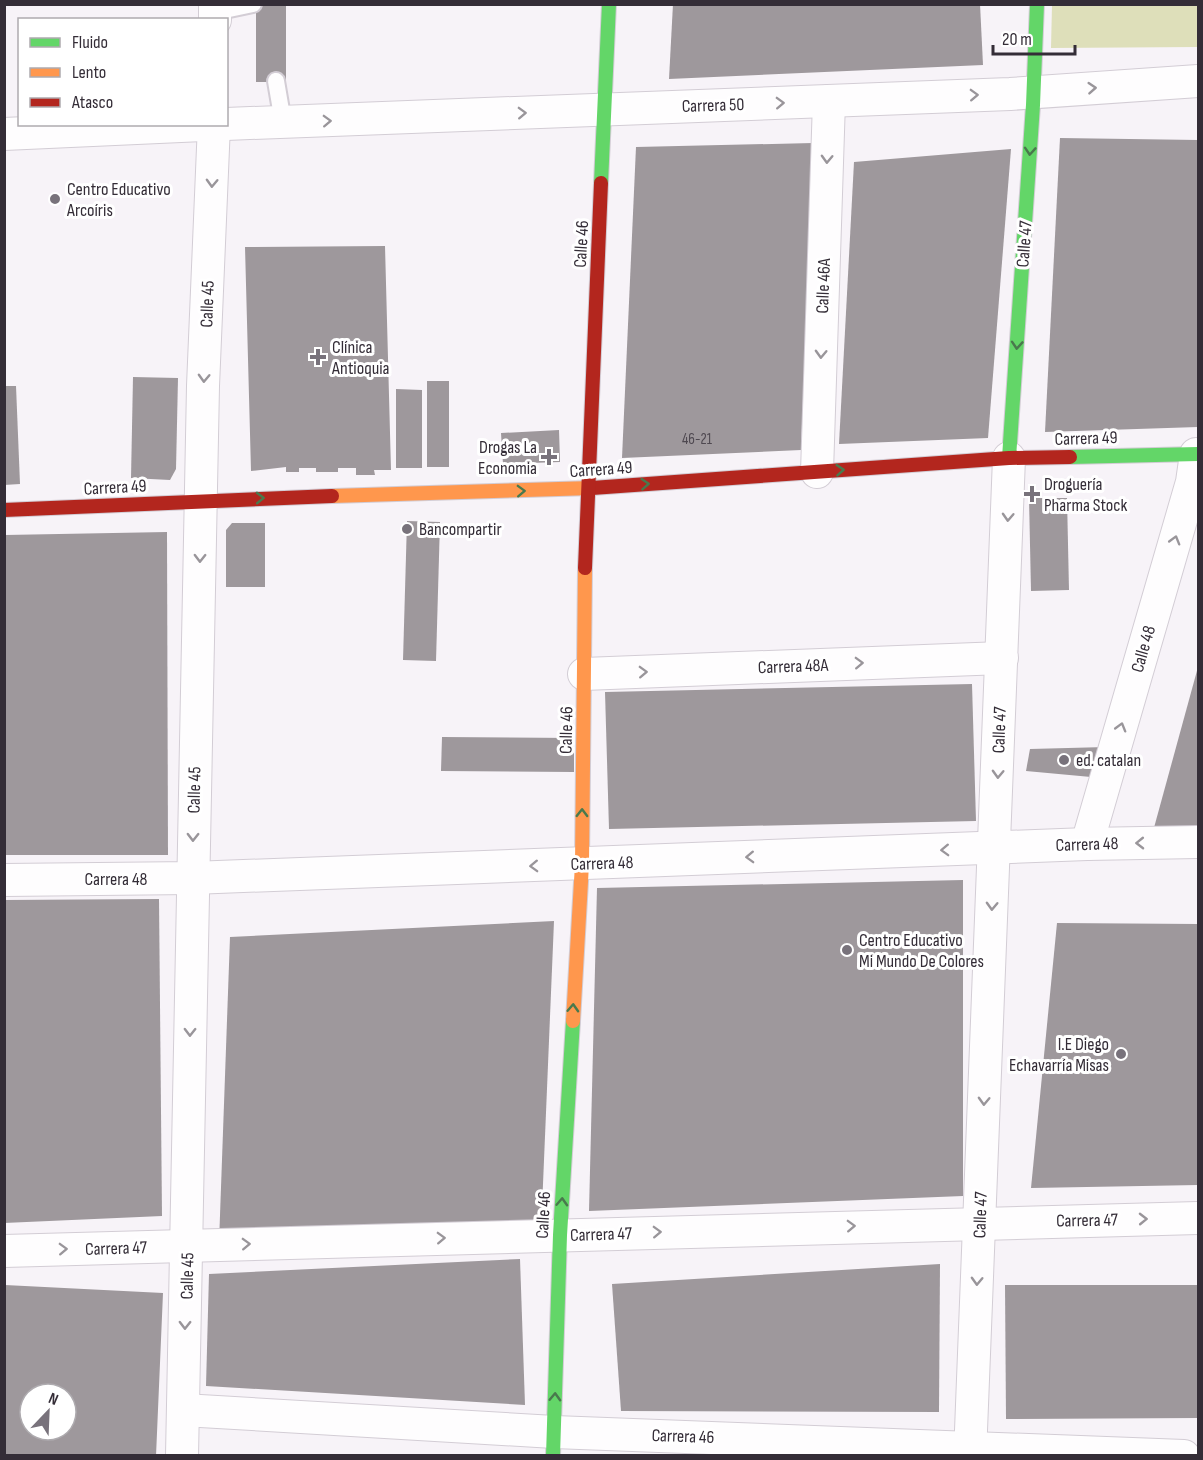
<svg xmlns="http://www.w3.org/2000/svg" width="1203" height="1460" viewBox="0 0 1203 1460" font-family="'Sofia Sans Condensed',sans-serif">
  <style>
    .green { fill: #dedfba }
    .building { fill: #9e989c; fill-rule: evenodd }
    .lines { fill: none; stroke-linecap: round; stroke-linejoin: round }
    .lane-casing { stroke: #d3cdd5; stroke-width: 20 }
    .street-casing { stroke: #d3cdd5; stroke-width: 34 }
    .fast-casing { stroke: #d3cdd5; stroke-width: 16 }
    .slow-casing { stroke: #d3cdd5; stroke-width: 16 }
    .jam-casing { stroke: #d3cdd5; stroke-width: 16 }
    .lane { stroke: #fefdfe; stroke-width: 16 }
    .street { stroke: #fefdfe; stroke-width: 32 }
    .fast { stroke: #63d668; stroke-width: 14 }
    .slow { stroke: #ff974d; stroke-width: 14 }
    .jam { stroke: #b3261e; stroke-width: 14 }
    .oneway { stroke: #99959a }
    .oneway2 { stroke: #49794d }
    .poi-dot { fill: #78727b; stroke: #fff; stroke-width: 2 }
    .labels { text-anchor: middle; stroke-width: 6; stroke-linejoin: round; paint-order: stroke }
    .number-label { font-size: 15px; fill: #4e4850 }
    .street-label { font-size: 18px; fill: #342d37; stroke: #fff }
    .poi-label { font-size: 18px; fill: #342d37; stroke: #fff; text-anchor: start }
  </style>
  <rect width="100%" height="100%" fill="#f7f3f8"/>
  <!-- green -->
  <path class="green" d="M1052,5H1198V47L1051,48Z"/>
  <!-- building -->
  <g class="building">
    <rect x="256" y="4" width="30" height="78"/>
    <path d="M673,4H980L983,65L669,79Z"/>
    <path d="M1060,138L1198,140V427L1045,432Z"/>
    <path d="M813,143L801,450L622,458L636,147Z"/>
    <path d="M1011,149L988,438L839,444L854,162Z"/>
    <path d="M385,246L391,470H374L375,475H356V468H338V472H316V468H299V472H286V467L251,471L245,247Z"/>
    <path d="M133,377L178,378L176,469L170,480L131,478Z"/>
    <rect x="427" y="381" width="22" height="86"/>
    <path d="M4,386H16L20,484L4,485Z"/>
    <path d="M396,389L422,390V468H396Z"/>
    <path d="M559,430L560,462L503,464L501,433Z"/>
    <path d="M1029,498H1067L1069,590L1031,591Z"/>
    <path d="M407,521L440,522L436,661L403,660Z"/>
    <path d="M232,523H265V587H226V530Z"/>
    <path d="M167,532L168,855H5V535Z"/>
    <path d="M1198,667V834L1152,835Z"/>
    <path d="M972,684L976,821L609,829L605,692Z"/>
    <path d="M442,737L574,738V772L441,771Z"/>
    <path d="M1106,747L1091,777L1026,771L1030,749Z"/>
    <path d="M963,880V1196L589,1211L597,888Z"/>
    <path d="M159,899L162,1216L4,1223V900Z"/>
    <path d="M554,921L541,1232L219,1243L230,937Z"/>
    <path d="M1057,923L1198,924V1185L1031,1188Z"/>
    <path d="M520,1259L525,1405L206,1386L209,1274Z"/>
    <path d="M940,1264L939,1412L621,1411L612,1284Z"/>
    <path d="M5,1285L163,1293L156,1456H5ZM30,1394H66V1430H30Z"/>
    <path d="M1005,1285H1198V1418L1006,1419Z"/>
  </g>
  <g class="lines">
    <!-- lane casing -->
    <g class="lane-casing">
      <g id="lane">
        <path d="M215,12L253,4"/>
        <path d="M276,81L283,122"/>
      </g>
    </g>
    <!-- street casing -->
    <g class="street-casing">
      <g id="street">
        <path d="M215,20V4"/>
        <path d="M226,124L1010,94L1198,81"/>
        <path d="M4,134L225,124"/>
        <path d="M817,472L829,101"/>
        <path d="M584,674L1002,658"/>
        <path d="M1087,844L1192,482L1196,454"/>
        <path d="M4,880L192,878L1087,844L1198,842"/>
        <path d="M4,1251L1198,1218"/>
        <path d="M183,1410L554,1432L1184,1456"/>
        <path d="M182,1456L203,386L214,124"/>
        <path d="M970,1456L1009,458"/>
      </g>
    </g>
    <!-- fast casing -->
    <g class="fast-casing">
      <g id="fast">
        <path d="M601,183L609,4"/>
        <path d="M1070,457L1198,454"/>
        <path d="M1009,458L1033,105L1037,4"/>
        <path d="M553,1456L560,1235L573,1021"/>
      </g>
    </g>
    <!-- slow casing -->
    <g class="slow-casing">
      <g id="slow">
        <path d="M332,496L592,488"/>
        <path d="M573,1021L582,864L585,568"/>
      </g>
    </g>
    <!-- jam casing -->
    <g class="jam-casing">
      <g id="jam">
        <path d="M592,488L1009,458L1070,457"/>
        <path d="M4,510L332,496"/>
        <path d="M585,568L601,183"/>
      </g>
    </g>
    <!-- lane -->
    <use href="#lane" class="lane"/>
    <!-- street -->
    <use href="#street" class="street"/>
    <!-- fast -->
    <use href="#fast" class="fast"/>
    <!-- slow -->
    <use href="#slow" class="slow"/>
    <!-- jam -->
    <use href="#jam" class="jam"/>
  </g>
  <!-- one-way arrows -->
  <defs><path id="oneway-chevron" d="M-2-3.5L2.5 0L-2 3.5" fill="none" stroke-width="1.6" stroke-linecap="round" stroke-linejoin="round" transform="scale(1.5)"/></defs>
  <g class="oneway">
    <use href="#oneway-chevron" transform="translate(1092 88) rotate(-4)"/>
    <use href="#oneway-chevron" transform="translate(974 95) rotate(-2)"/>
    <use href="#oneway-chevron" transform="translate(780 103) rotate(-2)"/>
    <use href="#oneway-chevron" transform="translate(522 113) rotate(-2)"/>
    <use href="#oneway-chevron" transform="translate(327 121) rotate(-2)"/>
    <use href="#oneway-chevron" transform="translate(827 159) rotate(92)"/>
    <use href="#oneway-chevron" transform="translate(212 183) rotate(92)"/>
    <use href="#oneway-chevron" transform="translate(821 354) rotate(92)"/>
    <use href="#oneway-chevron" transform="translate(204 378) rotate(92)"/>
    <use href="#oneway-chevron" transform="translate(1008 517) rotate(93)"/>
    <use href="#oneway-chevron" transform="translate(1175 540) rotate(-74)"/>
    <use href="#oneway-chevron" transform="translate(200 558) rotate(91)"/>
    <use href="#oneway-chevron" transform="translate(859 663) rotate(-2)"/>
    <use href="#oneway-chevron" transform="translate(643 672) rotate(-2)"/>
    <use href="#oneway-chevron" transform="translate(1121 727) rotate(-74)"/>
    <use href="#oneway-chevron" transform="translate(998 774) rotate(92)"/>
    <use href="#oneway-chevron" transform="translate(193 837) rotate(91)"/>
    <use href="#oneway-chevron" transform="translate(1140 843) rotate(179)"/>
    <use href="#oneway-chevron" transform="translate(945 850) rotate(178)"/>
    <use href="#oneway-chevron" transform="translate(750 857) rotate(178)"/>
    <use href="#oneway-chevron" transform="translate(534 866) rotate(178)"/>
    <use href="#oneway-chevron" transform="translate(992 906) rotate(92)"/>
    <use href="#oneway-chevron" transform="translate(190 1032) rotate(91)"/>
    <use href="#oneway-chevron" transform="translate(984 1101) rotate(92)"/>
    <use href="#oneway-chevron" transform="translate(1143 1219) rotate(-1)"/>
    <use href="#oneway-chevron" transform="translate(851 1226) rotate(-2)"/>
    <use href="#oneway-chevron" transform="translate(657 1232) rotate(-2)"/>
    <use href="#oneway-chevron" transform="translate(441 1238) rotate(-2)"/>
    <use href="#oneway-chevron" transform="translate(246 1244) rotate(-2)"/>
    <use href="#oneway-chevron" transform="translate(63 1249) rotate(-2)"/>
    <use href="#oneway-chevron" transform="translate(977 1281) rotate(92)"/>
    <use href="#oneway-chevron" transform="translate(185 1325) rotate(91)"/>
  </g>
  <g class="oneway2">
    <use href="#oneway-chevron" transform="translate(1030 151) rotate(94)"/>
    <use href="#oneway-chevron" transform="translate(1017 345) rotate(94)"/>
    <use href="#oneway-chevron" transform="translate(840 470) rotate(-4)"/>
    <use href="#oneway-chevron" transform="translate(645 484) rotate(-4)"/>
    <use href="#oneway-chevron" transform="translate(521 491) rotate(-2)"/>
    <use href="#oneway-chevron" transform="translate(260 498) rotate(-1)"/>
    <use href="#oneway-chevron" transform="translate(582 813) rotate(-89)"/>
    <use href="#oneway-chevron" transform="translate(573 1008) rotate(-87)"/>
    <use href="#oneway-chevron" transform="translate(562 1202) rotate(-87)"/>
    <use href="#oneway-chevron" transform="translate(555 1397) rotate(-88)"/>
  </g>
  <!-- markers -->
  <g class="poi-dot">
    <circle cx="55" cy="199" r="6"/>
    <path d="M315 348h6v6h6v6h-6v6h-6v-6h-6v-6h6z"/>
    <path d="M546 448h6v6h6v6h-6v6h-6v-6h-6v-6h6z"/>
    <path d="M1029 485h6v6h6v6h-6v6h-6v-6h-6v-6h6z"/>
    <circle cx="407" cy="529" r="6"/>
    <circle cx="1064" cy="760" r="6"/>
    <circle cx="847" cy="950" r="6"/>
    <circle cx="1121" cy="1054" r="6"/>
  </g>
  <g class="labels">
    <!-- number labels -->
    <g class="number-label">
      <text x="697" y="444">46-21</text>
    </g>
    <!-- street labels -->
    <g class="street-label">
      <text transform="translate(713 105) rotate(-2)" y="6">Carrera 50</text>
      <text transform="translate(581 244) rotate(-87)" y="6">Calle 46</text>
      <text transform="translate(1024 244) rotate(-86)" y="6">Calle 47</text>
      <text transform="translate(823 286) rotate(-88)" y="6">Calle 46A</text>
      <text transform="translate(207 304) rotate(-88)" y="6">Calle 45</text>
      <text transform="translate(1086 438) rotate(-2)" y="6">Carrera 49</text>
      <text transform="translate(601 469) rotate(-4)" y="6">Carrera 49</text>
      <text transform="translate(115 487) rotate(-3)" y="6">Carrera 49</text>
      <text transform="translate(1143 649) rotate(-74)" y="6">Calle 48</text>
      <text transform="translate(793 666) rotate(-2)" y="6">Carrera 48A</text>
      <text transform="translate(566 730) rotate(-89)" y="6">Calle 46</text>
      <text transform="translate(999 730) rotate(-88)" y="6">Calle 47</text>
      <text transform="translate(194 790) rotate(-89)" y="6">Calle 45</text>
      <text transform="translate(1087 844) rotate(-2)" y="6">Carrera 48</text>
      <text transform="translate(602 863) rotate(-2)" y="6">Carrera 48</text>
      <text x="116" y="885">Carrera 48</text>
      <text transform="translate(543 1215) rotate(-87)" y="6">Calle 46</text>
      <text transform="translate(980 1215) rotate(-88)" y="6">Calle 47</text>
      <text transform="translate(1087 1220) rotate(-1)" y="6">Carrera 47</text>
      <text transform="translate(601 1234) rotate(-2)" y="6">Carrera 47</text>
      <text transform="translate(116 1248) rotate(-2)" y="6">Carrera 47</text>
      <text transform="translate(187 1276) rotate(-89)" y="6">Calle 45</text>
      <text transform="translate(683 1436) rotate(2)" y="6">Carrera 46</text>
    </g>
    <!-- poi labels -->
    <g class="poi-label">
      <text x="67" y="195">Centro Educativo<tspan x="67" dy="21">Arcoíris</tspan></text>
      <text x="332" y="353">Clínica<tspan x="332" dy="21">Antioquia</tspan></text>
      <text x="537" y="453" text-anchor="end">Drogas La<tspan x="537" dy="21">Economia</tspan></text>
      <text x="1044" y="490">Droguería<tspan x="1044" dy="21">Pharma Stock</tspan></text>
      <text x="419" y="535">Bancompartir</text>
      <text x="1076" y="766">ed. catalan</text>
      <text x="859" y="946">Centro Educativo<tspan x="859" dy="21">Mi Mundo De Colores</tspan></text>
      <text x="1109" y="1050" text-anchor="end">I.E Diego<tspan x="1109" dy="21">Echavarría Misas</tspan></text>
    </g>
  </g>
  <!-- border -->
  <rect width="1203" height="1460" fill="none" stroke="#342d37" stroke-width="12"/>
  <!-- legend -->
  <rect x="18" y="18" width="210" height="108" fill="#ffffff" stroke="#aeabaf" stroke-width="1.5"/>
  <rect x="30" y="38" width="30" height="9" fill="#63d668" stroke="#aeabaf" stroke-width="1.5"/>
  <text x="72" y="48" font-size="18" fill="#342d37">Fluido</text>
  <rect x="30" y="68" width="30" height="9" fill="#ff974d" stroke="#aeabaf" stroke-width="1.5"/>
  <text x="72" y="78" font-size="18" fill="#342d37">Lento</text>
  <rect x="30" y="98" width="30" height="9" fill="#b3261e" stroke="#aeabaf" stroke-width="1.5"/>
  <text x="72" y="108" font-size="18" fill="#342d37">Atasco</text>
  <!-- north arrow -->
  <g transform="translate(48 1412) rotate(23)"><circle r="28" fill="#ffffff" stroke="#aeabaf" stroke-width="1.5"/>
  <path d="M0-4.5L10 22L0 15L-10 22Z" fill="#78727b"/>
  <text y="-9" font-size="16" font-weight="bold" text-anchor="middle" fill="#342d37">N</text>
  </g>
  <!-- scale -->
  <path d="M993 45v9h82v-9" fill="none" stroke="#342d37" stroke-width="3"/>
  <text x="1002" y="45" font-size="18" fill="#342d37" stroke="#ffffff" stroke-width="4.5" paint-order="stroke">20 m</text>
</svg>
